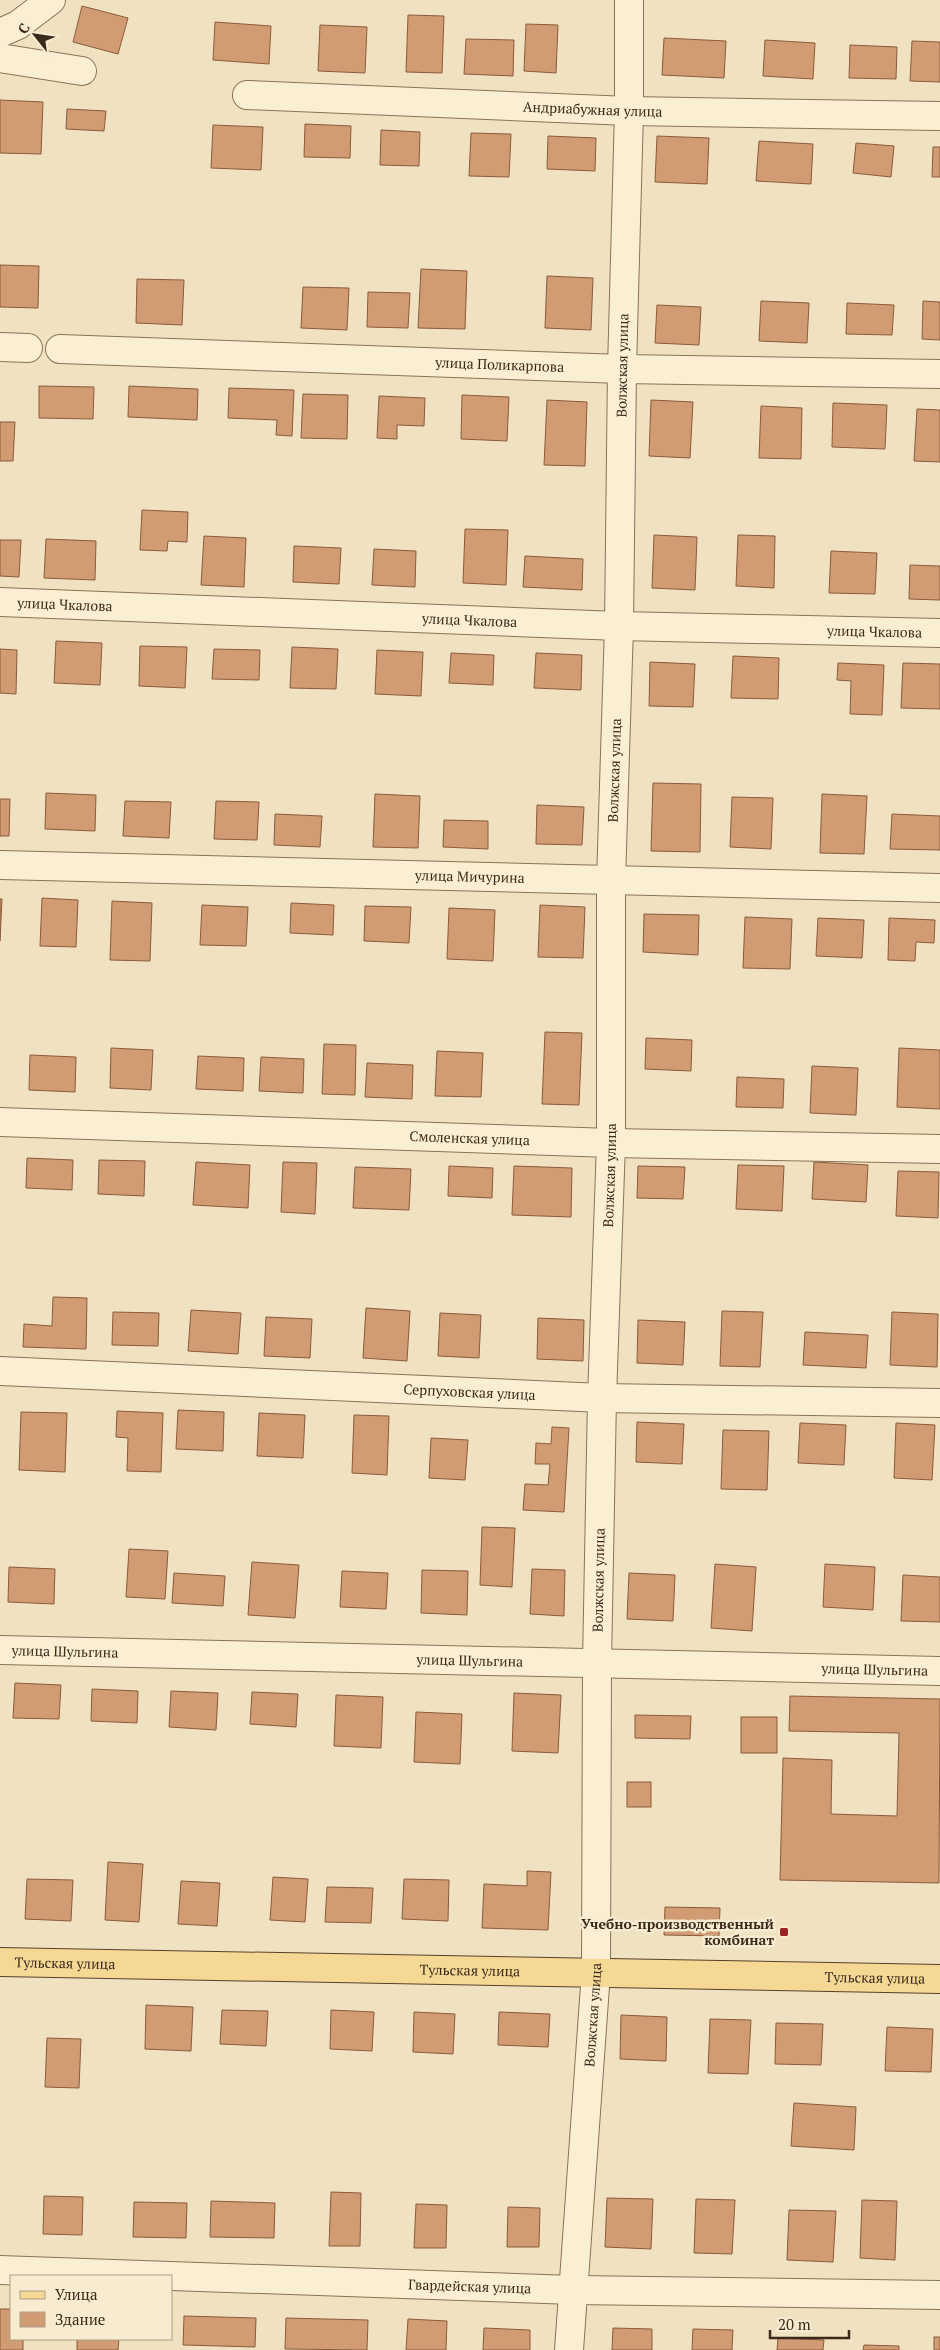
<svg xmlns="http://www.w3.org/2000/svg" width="940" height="2350" viewBox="0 0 940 2350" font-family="'PT Serif',serif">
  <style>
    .building { fill: #d19b73; stroke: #8b5b3b }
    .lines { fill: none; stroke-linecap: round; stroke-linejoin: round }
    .minor-casing { stroke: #8a7257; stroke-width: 30 }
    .major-casing { stroke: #57402b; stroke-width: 30 }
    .minor { stroke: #fbefd3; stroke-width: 28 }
    .major { stroke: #f6d895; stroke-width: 28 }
    .poi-dot { fill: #9c2323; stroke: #f7ecd0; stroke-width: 2 }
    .labels { text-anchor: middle; stroke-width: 5; stroke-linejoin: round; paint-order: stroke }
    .street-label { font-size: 14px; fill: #392a1c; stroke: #f7ecd0 }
    .poi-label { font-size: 14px; font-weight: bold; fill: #392a1c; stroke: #f7ecd0; text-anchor: end }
  </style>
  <rect width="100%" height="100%" fill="#f0e2c0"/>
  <!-- building -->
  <g class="building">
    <path d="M82,6L128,18L118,54L73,42Z"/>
    <path d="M408,15L444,16L442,73L406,72Z"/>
    <path d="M215,22L271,26L269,64L213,60Z"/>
    <path d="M526,24L558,25L556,73L524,71Z"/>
    <path d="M320,25L367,27L365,73L318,71Z"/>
    <path d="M664,38L726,41L724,78L662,75Z"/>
    <path d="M466,39L514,40L513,76L464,74Z"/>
    <path d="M765,40L815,43L813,79L763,76Z"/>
    <path d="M912,41L940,42V82L910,81Z"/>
    <path d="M850,45L897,47L896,79L849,78Z"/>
    <path d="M0,100L43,102L41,154L0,153Z"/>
    <path d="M67,109L106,111L104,131L66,129Z"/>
    <path d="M305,124L351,126L350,158L304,157Z"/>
    <path d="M213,125L263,127L261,170L211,168Z"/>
    <path d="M381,130L420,132L419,166L380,165Z"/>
    <path d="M471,133L511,134L509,177L469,176Z"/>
    <path d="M548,136L596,138L595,171L547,169Z"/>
    <path d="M657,136L709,138L707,184L655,182Z"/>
    <path d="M759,141L813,144L811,184L756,181Z"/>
    <path d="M856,143L894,146L891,177L853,173Z"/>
    <path d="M933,147H940V177H932Z"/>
    <path d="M0,265L39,266L38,308L0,307Z"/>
    <path d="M421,269L467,271L465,329L418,328Z"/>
    <path d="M547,276L593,278L591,330L545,328Z"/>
    <path d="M137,279L184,280L182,325L136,323Z"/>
    <path d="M303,287L349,288L347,330L301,328Z"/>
    <path d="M368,292L410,293L408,328L367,327Z"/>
    <path d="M761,301L809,303L807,343L759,341Z"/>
    <path d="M923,301L940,302V340L922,339Z"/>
    <path d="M847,303L894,305L892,335L846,334Z"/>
    <path d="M657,305L701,307L699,345L655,343Z"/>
    <path d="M39,386L94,387L93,419L39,418Z"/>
    <path d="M129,386L198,389L197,420L128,417Z"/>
    <path d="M229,388L294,390L292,436L276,435L277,420L228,418Z"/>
    <path d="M303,394L348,395L347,439L301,438Z"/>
    <path d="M462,395L509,397L507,441L461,439Z"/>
    <path d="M379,396L425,398L424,426L397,425V439L377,438Z"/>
    <path d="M547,400L587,402L585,466L544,465Z"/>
    <path d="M651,400L693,402L690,458L649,456Z"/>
    <path d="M833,403L887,405L885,449L832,447Z"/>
    <path d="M761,406L802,408L801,459L759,458Z"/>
    <path d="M917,409L940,410V462L914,461Z"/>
    <path d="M0,422H15L13,461H0Z"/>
    <path d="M142,510L188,512L187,542L168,541L167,551L140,550Z"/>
    <path d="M465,529L508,530L506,585L463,583Z"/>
    <path d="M654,535L697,537L695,590L652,588Z"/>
    <path d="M738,535L775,536L774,588L736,586Z"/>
    <path d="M204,536L246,538L244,587L201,585Z"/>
    <path d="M46,539L96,541L95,580L44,578Z"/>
    <path d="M0,540H21L19,577L0,576Z"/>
    <path d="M294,546L341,548L339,584L293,582Z"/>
    <path d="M374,549L416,551L415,587L372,585Z"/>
    <path d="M831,551L877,553L875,594L829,593Z"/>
    <path d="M525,556L583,559L582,590L523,587Z"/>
    <path d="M910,565L940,566V600L909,599Z"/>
    <path d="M56,641L102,643L100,685L54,683Z"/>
    <path d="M140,646L187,647L185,688L139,686Z"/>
    <path d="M292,647L338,649L336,689L290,688Z"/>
    <path d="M0,649L17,650L16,694L0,693Z"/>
    <path d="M214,649L260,650L259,680L212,679Z"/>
    <path d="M377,650L423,652L421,696L375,694Z"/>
    <path d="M451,653L494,655L493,685L449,683Z"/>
    <path d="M536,653L582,655L581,690L534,688Z"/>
    <path d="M733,656L779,658L778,699L731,698Z"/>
    <path d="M650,662L695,664L693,707L649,706Z"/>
    <path d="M838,663L884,665L882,715L850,714L851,681L837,680Z"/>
    <path d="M903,663L940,664V709L901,708Z"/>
    <path d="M653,783L701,784L700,852L651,851Z"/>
    <path d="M46,793L96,795L95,831L45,829Z"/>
    <path d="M375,794L420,796L418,848L373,847Z"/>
    <path d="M822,794L867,796L864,854L820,853Z"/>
    <path d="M732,797L773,798L771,849L730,847Z"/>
    <path d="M0,799H10L9,836H0Z"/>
    <path d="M125,801L171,802L169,838L123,836Z"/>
    <path d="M216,801L259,802L257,840L214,839Z"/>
    <path d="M537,805L584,807L582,845L536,844Z"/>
    <path d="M275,814L322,816L320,847L274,845Z"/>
    <path d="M892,814L940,816V850L890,849Z"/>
    <path d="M444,820L488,821V849L443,847Z"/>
    <path d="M42,898L78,900L76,947L40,946Z"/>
    <path d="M0,899H2L0,941Z"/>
    <path d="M112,901L152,903L150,961L110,960Z"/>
    <path d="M291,903L334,905L333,935L290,933Z"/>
    <path d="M202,905L248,907L246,946L200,945Z"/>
    <path d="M540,905L585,907L583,958L538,957Z"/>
    <path d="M365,906L411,907L409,943L364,941Z"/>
    <path d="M449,908L495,910L493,961L447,959Z"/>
    <path d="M644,914L699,915L698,955L643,952Z"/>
    <path d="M745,917L792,919L790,969L743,968Z"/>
    <path d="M818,918L864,920L862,958L816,956Z"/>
    <path d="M889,918L935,920L934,943L916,942L915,961L888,960Z"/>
    <path d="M545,1032L582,1033L579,1105L542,1104Z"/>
    <path d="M646,1038L692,1040L691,1071L645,1069Z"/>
    <path d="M324,1044L356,1045L355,1095L322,1094Z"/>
    <path d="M111,1048L153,1050L151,1090L110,1088Z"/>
    <path d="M899,1048L940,1050V1109L897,1107Z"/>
    <path d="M437,1051L483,1053L481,1097L435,1096Z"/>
    <path d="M30,1055L76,1057L75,1092L29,1090Z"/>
    <path d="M198,1056L244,1058L243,1091L196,1089Z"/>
    <path d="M261,1057L304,1059L303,1093L259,1091Z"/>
    <path d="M367,1063L413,1065L412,1099L365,1097Z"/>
    <path d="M812,1066L858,1068L856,1115L810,1113Z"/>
    <path d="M737,1077L784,1079L783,1108L736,1107Z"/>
    <path d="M27,1158L73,1160L72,1190L26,1188Z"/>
    <path d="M99,1160L145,1161L144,1196L98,1194Z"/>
    <path d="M196,1162L250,1165L248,1208L193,1205Z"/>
    <path d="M283,1162L317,1163L315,1214L281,1212Z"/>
    <path d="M814,1162L868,1165L866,1202L812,1199Z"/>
    <path d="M738,1165L784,1166L782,1211L736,1209Z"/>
    <path d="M449,1166L493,1168L492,1198L448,1196Z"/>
    <path d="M514,1166L572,1168L571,1217L512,1215Z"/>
    <path d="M638,1166L685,1167L683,1199L637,1198Z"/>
    <path d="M355,1167L411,1169L409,1210L353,1208Z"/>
    <path d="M898,1171L939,1172L938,1218L896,1216Z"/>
    <path d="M53,1297L87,1298L86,1349L23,1347L24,1324L52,1326Z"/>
    <path d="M366,1308L410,1311L407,1361L363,1358Z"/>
    <path d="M191,1310L241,1313L238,1354L188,1351Z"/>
    <path d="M722,1311L763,1312L760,1367L720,1366Z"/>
    <path d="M113,1312L159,1313L158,1346L112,1345Z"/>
    <path d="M892,1312L938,1314L937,1367L890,1365Z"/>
    <path d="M440,1313L481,1315L479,1358L438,1356Z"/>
    <path d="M266,1317L312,1319L310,1358L264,1356Z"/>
    <path d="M538,1318L584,1320L583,1361L537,1359Z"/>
    <path d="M638,1320L685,1322L683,1365L637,1363Z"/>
    <path d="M805,1332L868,1335L866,1368L803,1365Z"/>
    <path d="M178,1410L224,1412L223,1451L176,1449Z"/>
    <path d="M117,1411L163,1413L161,1472L127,1471L128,1438L116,1437Z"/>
    <path d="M21,1412L67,1413L65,1472L19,1470Z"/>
    <path d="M259,1413L305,1415L303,1458L257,1456Z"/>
    <path d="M354,1415L389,1416L387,1475L352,1473Z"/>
    <path d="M637,1422L684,1424L682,1464L636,1462Z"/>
    <path d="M800,1423L846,1425L844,1465L798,1463Z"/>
    <path d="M896,1423L935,1425L932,1480L894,1478Z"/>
    <path d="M552,1427L569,1428L564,1512L523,1510L525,1484L548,1485L550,1464H535L536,1443L551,1444Z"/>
    <path d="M723,1430L769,1431L767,1490L721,1489Z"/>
    <path d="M431,1438L468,1440L465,1480L429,1478Z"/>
    <path d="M482,1527L515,1528L512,1587L480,1585Z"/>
    <path d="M129,1549L168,1551L165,1599L126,1597Z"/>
    <path d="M252,1562L299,1565L295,1618L248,1615Z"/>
    <path d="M715,1564L756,1567L752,1631L711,1628Z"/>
    <path d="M825,1564L875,1567L873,1610L823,1607Z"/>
    <path d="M9,1567L55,1569L54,1604L8,1602Z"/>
    <path d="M532,1569L565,1570L564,1616L530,1614Z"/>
    <path d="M422,1570L468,1571L467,1615L421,1613Z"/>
    <path d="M342,1571L388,1573L386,1609L340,1607Z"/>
    <path d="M174,1573L225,1576L223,1606L172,1603Z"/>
    <path d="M629,1573L675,1575L673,1621L627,1619Z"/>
    <path d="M903,1575L940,1577V1622L901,1621Z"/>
    <path d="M15,1683L61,1685L59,1719L13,1718Z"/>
    <path d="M92,1689L138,1691L137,1723L91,1721Z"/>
    <path d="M171,1691L218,1693L216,1730L169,1727Z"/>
    <path d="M252,1692L298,1694L296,1727L250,1724Z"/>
    <path d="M514,1693L561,1695L558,1753L512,1751Z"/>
    <path d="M336,1695L383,1697L381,1748L334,1746Z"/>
    <path d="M790,1696L940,1699L939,1883L780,1880L783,1758L832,1760L831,1814L897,1816L899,1733L789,1731Z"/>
    <path d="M416,1712L462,1714L460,1764L414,1762Z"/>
    <path d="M635,1715L691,1716L690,1739L635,1738Z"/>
    <rect x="741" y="1717" width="36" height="36"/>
    <rect x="627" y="1782" width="24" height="25"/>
    <path d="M108,1862L143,1864L139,1922L105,1920Z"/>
    <path d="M527,1871L551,1872L548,1930L482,1928L484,1884L527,1886Z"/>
    <path d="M273,1877L308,1879L305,1922L270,1920Z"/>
    <path d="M27,1879L73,1880L71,1921L25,1919Z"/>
    <path d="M404,1879L449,1880L448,1921L402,1919Z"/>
    <path d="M181,1881L220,1883L217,1926L178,1924Z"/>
    <path d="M327,1887L373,1888L371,1923L325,1922Z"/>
    <path d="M665,1907L720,1908L719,1936L664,1935Z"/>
    <path d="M146,2005L193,2007L191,2051L145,2049Z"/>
    <path d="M222,2010L268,2011L266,2046L220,2044Z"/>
    <path d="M331,2010L374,2012L372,2051L330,2049Z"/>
    <path d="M414,2012L455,2014L453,2054L413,2052Z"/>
    <path d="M499,2012L550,2014L548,2047L498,2045Z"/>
    <path d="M621,2015L667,2017L666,2061L620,2059Z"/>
    <path d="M710,2019L751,2020L748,2074L708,2073Z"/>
    <path d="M776,2023L823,2024L821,2065L775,2064Z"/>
    <path d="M887,2027L933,2029L931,2072L885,2071Z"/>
    <path d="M47,2038L81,2039L79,2088L45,2087Z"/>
    <path d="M794,2103L856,2107L854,2150L791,2146Z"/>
    <path d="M331,2192L361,2193L360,2246H329Z"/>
    <path d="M44,2196L83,2197L82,2235L43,2234Z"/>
    <path d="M607,2198L653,2199L651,2249L605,2247Z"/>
    <path d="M696,2199L735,2200L732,2254L694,2253Z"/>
    <path d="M862,2200L897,2201L895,2260L860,2258Z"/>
    <path d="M211,2201L275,2203L274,2238L210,2237Z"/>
    <path d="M134,2202L187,2203L186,2238L133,2237Z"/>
    <path d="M416,2204L447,2205L446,2248H414Z"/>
    <path d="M508,2207L540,2208L539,2247H507Z"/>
    <path d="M789,2210L836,2211L833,2262L787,2260Z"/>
    <path d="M0,2309H11V2339H23V2350H0Z"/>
    <path d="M184,2316L256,2318L255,2347L183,2345Z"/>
    <path d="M286,2318L368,2320L367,2350L285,2349Z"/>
    <path d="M408,2319L447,2321L446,2350H406Z"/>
    <path d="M484,2328L530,2330V2350H483Z"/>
    <path d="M613,2328L652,2329V2350H612Z"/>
    <path d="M693,2329L733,2330L732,2350H692Z"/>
    <rect x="934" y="2337" width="6" height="13"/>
    <path d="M778,2338L824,2340L823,2350H777Z"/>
    <path d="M77,2339H119L118,2350H77Z"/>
    <path d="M864,2345L899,2346V2350H863Z"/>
  </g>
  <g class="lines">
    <!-- minor casing -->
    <g class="minor-casing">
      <g id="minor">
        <path d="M0,33L18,25L51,0"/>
        <path d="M0,58L82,71"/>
        <path id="s1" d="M247,95L629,111L940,116"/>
        <path d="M0,347L28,348"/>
        <path id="s2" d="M60,349L622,369L940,374"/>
        <path id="s3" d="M0,602L619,626L940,633"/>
        <path id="s4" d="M0,865L940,888"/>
        <path id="s5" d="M0,1122L611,1143L940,1149"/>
        <path id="s6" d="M0,1371L602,1398L940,1403"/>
        <path id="s7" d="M0,1650L940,1671"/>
        <path id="s8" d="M0,2270L574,2290L940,2295"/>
        <path id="s9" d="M569,2350L596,1972L597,1664L602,1398L611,1143V881L619,626L622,369L629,111V0"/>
      </g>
    </g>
    <!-- major casing -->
    <g class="major-casing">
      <g id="major">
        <path id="s10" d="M0,1962L940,1979"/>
      </g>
    </g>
    <!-- minor -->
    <use href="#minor" class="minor"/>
    <!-- major -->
    <use href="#major" class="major"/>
  </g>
  <!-- markers -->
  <rect class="poi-dot" x="779" y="1927" width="10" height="10" rx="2.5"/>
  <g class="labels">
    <!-- street labels -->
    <g class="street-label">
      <text dy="5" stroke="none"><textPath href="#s1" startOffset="346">Андриабужная улица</textPath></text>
      <text dy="5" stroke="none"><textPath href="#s2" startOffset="440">улица Поликарпова</textPath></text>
      <text dy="5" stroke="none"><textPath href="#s9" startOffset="1986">Волжская улица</textPath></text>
      <text dy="5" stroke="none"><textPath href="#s3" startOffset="65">улица Чкалова</textPath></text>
      <text dy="5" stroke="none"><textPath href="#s3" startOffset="470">улица Чкалова</textPath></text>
      <text dy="5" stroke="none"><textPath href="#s3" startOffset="875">улица Чкалова</textPath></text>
      <text dy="5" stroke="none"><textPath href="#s9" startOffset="1581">Волжская улица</textPath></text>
      <text dy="5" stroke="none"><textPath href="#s4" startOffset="470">улица Мичурина</textPath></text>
      <text dy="5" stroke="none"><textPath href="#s5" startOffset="470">Смоленская улица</textPath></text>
      <text dy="5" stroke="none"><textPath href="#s9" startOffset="1176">Волжская улица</textPath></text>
      <text dy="5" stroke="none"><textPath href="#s6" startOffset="470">Серпуховская улица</textPath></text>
      <text dy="5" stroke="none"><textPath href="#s9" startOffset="771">Волжская улица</textPath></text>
      <text dy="5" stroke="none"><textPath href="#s7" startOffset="65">улица Шульгина</textPath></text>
      <text dy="5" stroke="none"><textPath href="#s7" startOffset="470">улица Шульгина</textPath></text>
      <text dy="5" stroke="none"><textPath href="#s7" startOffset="875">улица Шульгина</textPath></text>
      <text dy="5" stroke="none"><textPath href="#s10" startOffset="65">Тульская улица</textPath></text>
      <text dy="5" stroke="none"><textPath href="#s10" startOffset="470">Тульская улица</textPath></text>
      <text dy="5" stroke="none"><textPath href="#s10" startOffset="875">Тульская улица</textPath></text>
      <text dy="5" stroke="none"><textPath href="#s9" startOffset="336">Волжская улица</textPath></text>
      <text dy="5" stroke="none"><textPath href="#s8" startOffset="470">Гвардейская улица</textPath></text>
    </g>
    <!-- poi labels -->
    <g class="poi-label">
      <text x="774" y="1929">Учебно-производственный<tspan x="774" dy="16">комбинат</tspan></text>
    </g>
  </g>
  <!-- legend -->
  <rect x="10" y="2275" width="162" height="65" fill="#f7ecd0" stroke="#ab9e88"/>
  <rect x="20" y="2291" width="25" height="8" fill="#f6d895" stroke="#ab9e88"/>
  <text x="55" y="2300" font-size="15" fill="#392a1c">Улица</text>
  <rect x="20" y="2312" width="25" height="15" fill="#d19b73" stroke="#ab9e88"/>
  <text x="55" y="2325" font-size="15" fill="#392a1c">Здание</text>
  <!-- north arrow -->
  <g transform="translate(35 35) rotate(300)" stroke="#f7ecd0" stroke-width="4" paint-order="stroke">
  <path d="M0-4L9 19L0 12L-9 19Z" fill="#392a1c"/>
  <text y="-8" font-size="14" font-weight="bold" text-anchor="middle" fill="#392a1c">С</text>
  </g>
  <!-- scale -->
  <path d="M770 2330v8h79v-8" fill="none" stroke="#392a1c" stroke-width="2.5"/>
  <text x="778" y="2330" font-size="15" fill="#392a1c" stroke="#f7ecd0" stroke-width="4" paint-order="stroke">20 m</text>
</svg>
